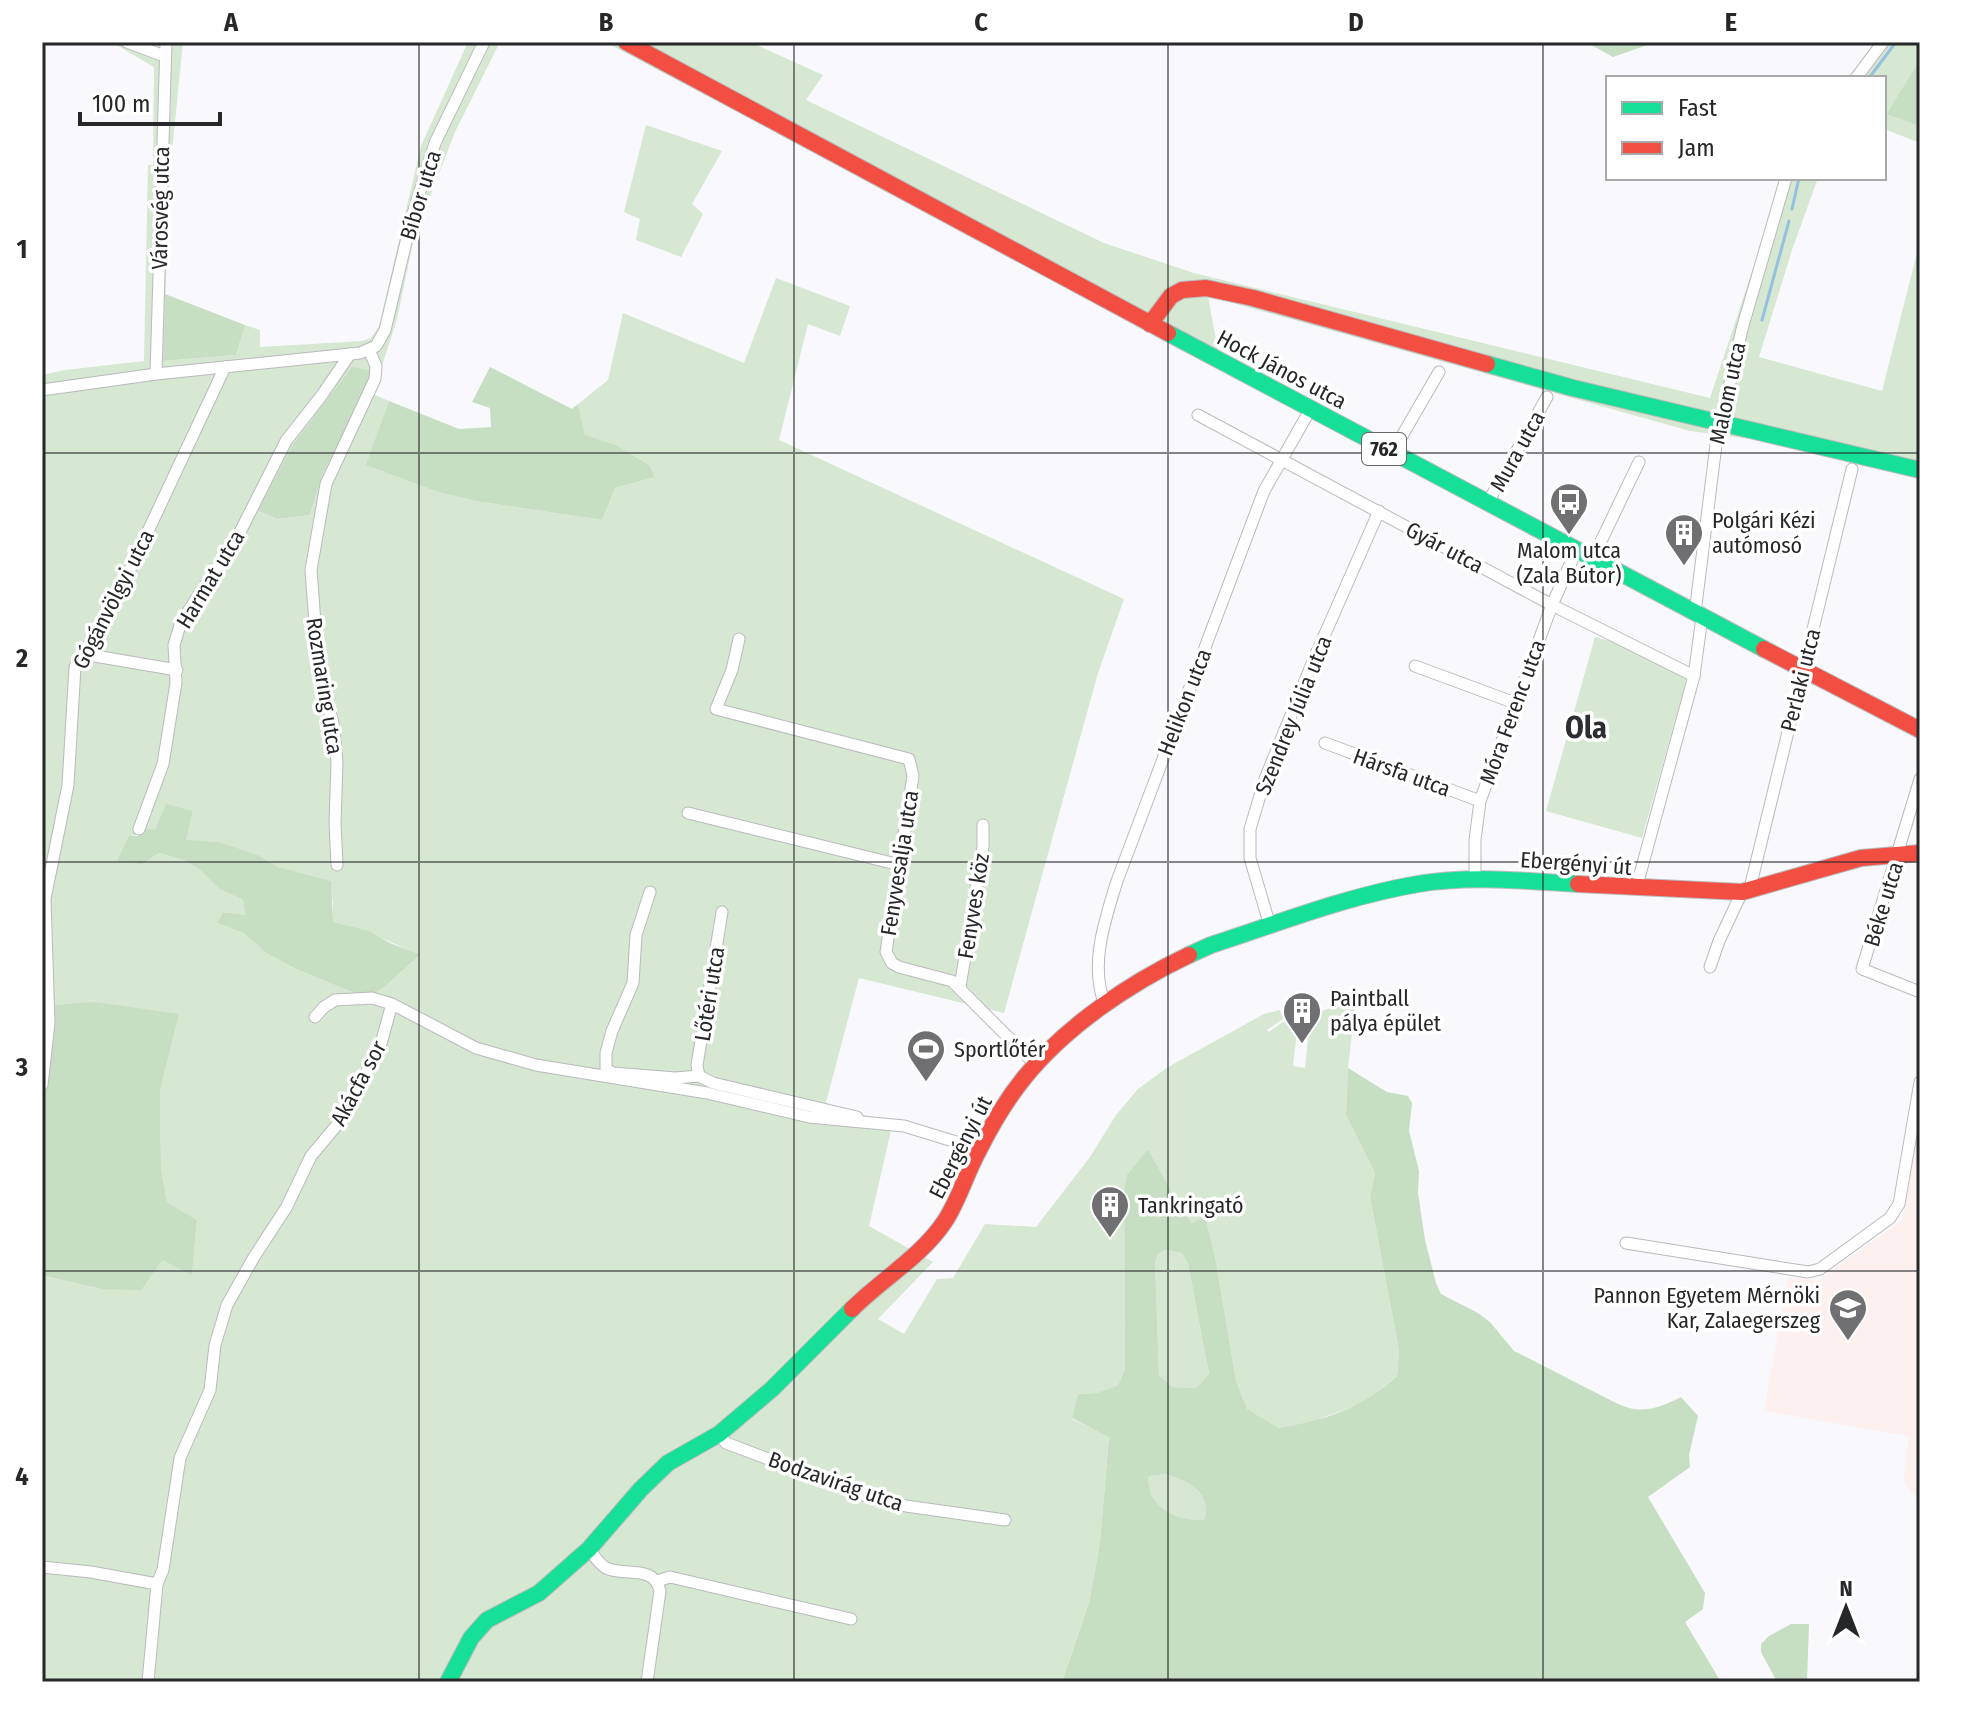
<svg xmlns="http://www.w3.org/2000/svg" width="1962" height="1724" viewBox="0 0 1962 1724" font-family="'Fira Sans Condensed',sans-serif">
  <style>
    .education { fill: #fcf1ef }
    .green { fill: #d6e7d2; fill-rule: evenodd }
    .forest { fill: #c6dec1; fill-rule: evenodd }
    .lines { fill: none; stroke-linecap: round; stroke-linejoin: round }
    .stream { stroke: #96c0e0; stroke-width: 3 }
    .street-casing { stroke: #bababd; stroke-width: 13 }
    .fast-casing { stroke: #bababd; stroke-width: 18 }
    .jam-casing { stroke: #bababd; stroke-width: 18 }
    .street { stroke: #fefeff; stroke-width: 11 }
    .fast { stroke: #16e098; stroke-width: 16 }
    .jam { stroke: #f24e42; stroke-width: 16 }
    .grid { fill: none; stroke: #262729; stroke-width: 2; stroke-opacity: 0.55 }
    .labels { text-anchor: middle; stroke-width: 7; stroke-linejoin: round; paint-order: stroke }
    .shield { fill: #fff; stroke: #676869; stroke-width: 2 }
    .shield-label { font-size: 20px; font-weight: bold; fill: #262729 }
    .street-label { font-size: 22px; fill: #262729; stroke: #fff }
    .poi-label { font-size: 22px; fill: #262729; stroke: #fff; text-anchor: start }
    .district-label { font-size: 30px; font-weight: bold; fill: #2d2e32; stroke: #fff }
    .neatline { fill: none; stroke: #262729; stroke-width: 3 }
    .grid-label { font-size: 26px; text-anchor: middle; font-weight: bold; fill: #262729 }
  </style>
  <rect width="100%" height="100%" fill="#f9f9fd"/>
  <!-- education -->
  <path class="education" d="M1920,1119V1502L1903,1482L1909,1436L1764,1411L1788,1277L1817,1281L1903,1220Z"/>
  <!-- green -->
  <g class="green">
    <path d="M111,42H183L170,171L163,361L236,355L245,325L260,330V347L362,341L371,338L379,326L421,146L468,42H500L455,132L414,238L397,319L373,394L389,401L367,465L438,492L476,501L602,520L615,488L653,477L614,444L585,435L578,404L608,380L623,313L744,363L776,278L850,306L840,336L808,324L779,440L1124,599L1098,673L1004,1013L859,978L825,1106L893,1122L869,1226L933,1262L878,1319L904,1334L937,1279L953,1278L985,1224L1036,1227L1090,1157L1116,1115L1138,1089L1168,1067L1264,1014L1280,1010L1283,1019L1267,1030L1269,1032L1283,1022L1298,1023L1293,1066L1305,1068C1310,1029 1305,1001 1355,1008L1348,1068L1346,1115L1375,1173L1370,1197L1399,1350L1397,1376L1365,1402L1306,1424L1279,1428L1247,1409L1236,1381L1215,1256L1205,1218L1192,1223L1182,1211L1148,1149L1124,1194L1125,1369L1118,1385L1097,1393L1078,1394L1072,1419L1109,1436L1100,1543L1089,1603L1062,1682H42L43,1276L102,1289L162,1260L192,1274L197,1220L167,1202L161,1169L160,1091L179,1014L49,1050L42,1099V375L65,370L144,361L148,165H153L154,67ZM373,374L322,476L310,515L277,519L259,512L292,446ZM193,811L185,841L220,842L258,855L277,867L330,881L333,904L332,922C363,929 391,941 419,956L382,989L366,998L296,969L266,953L244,933L217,923L223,912L245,915L243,900L220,889L200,870L186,861L159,853L142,864L129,837L155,830Z"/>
    <path d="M605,42H750L823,75L806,100L1104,243L1194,273L1710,398L1783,178H1818L1792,250L1759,357L1882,391L1920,241V478L1781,443L1690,431L1208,296L1221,367Z"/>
    <path d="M1875,42H1920V143L1884,129V78H1849Z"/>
    <path d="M646,125L722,151L692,204L703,214L681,257L636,240L640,219L624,212Z"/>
    <path d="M1595,637L1617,643L1687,678L1642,838L1546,811Z"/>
    <path d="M1166,1250L1182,1253L1188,1264L1209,1374L1196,1388L1172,1387L1159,1375L1155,1261L1159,1253Z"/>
    <path d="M1166,1474C1188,1481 1211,1493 1206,1519C1178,1524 1143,1508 1149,1476Z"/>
  </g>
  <!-- forest -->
  <g class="forest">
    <path d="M1586,42H1656L1613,57Z"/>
    <path d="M1920,60V126L1887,114Z"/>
    <path d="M165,294L245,325L236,355L163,361Z"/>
    <path d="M352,367L368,370L373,374L322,476L310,515L277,519L258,511L292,446Z"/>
    <path d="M490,367L572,409L578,404L585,435L614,444L650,466L654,477L615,488L602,520L476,501L438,492L366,465L389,401L459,429L491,427L490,408L472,402Z"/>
    <path d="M166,804L193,811L186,840L220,842L258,855L278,867L331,881L333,922L369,931L390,943L420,955L382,989L366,998L296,969L266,953L244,933L217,923L223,912L245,915L243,900L220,889L200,870L186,861L159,853L142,864L117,861L129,836H138L143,828L155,830Z"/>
    <path d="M94,1002L179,1014L160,1091L161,1169L167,1202L197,1220L192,1275L162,1260L141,1290L102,1289L44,1276L42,1282V1099L49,1050L48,1006Z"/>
    <path d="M1348,1068L1387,1092L1408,1096L1412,1103L1409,1131L1419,1171L1418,1193L1425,1240L1436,1283L1441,1294L1478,1313L1490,1322L1514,1351L1616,1403C1641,1415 1657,1409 1681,1397L1698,1416L1689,1455L1690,1467L1648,1497L1705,1593L1703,1609L1685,1622L1721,1682H1062L1089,1603L1100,1543L1109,1437L1072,1418L1078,1394L1097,1393L1118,1385L1125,1369L1124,1194L1127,1175L1148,1149L1182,1211L1192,1223L1205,1217L1215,1256L1236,1381L1247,1409L1279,1428C1324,1421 1364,1407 1397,1376L1399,1350L1370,1197L1375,1173L1346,1115ZM1166,1250L1182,1253L1188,1264L1209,1374L1196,1388L1172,1387L1159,1375L1155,1261L1159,1253ZM1166,1474C1188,1481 1212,1493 1205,1519C1179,1524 1144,1507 1149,1476Z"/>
    <path d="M1791,1624H1809L1807,1682H1777L1761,1652V1644L1769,1636Z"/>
  </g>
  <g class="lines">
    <!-- stream -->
    <g class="stream">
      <path d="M1869,78L1896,42"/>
      <path d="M1792,209L1799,178"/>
      <path d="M1762,320L1789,221"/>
    </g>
    <!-- street casing -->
    <g class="street-casing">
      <g id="street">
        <path d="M127,42L164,56"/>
        <path d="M1856,78L1883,42"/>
        <path d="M156,374L166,42"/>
        <path d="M42,390L156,374L360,353L376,346L385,330L412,217L435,143L484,42"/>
        <path d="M1198,415L1552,605L1694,676"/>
        <path d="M1392,453L1439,372"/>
        <path d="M1487,504L1547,397"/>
        <path d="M1592,560L1639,462"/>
        <path d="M1695,613L1716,445L1742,329L1786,178"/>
        <path d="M739,639L732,670L716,709L909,759L913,776L886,952L892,963L899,967L952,981L1036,1065"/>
        <path d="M83,654L177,670"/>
        <path d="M1415,666L1515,703"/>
        <path d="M1325,743L1480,801"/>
        <path d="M1920,779L1862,969L1920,992"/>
        <path d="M688,813L900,865"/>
        <path d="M139,829L163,764L176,683L174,645L181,622L238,536L286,441L322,395L350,354"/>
        <path d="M337,865L335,823L337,762L333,723L319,676L311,570L326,484L375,379L376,366L369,350"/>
        <path d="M1475,879V840L1480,801L1552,605L1576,551"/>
        <path d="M1636,889L1694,676L1702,617"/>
        <path d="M650,892L636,935L633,983L612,1031L606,1053V1069L613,1073L675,1078L699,1076L713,1083L857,1117"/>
        <path d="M1749,892L1852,469"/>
        <path d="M1270,926L1250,858V829L1265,779L1314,659L1379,511"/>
        <path d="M1710,967L1719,941L1742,892"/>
        <path d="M960,987L983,847V825"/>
        <path d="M1105,1005C1089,965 1105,920 1117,881L1264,491L1310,410"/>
        <path d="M315,1017L324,1007L335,1000L372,998L392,1004L476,1048L536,1065L707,1093L809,1117L904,1126L979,1149"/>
        <path d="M699,1076L697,1065L722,912"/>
        <path d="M42,1085L49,1023L45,899L68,785L75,667L112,608L225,367"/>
        <path d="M1626,1243L1808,1272L1820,1269L1890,1218L1899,1204L1920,1082"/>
        <path d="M719,1434L726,1443L874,1499L906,1506L1005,1520"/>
        <path d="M589,1549C594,1556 599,1564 606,1568C626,1577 654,1564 660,1591L647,1682"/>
        <path d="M42,1567L91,1572L157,1584"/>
        <path d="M657,1581L670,1577L851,1619"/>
        <path d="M148,1682L157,1584L163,1570L180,1458L210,1390L215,1345L227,1305L254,1257L286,1208L311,1156L342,1119L380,1047L392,1004"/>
      </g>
    </g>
    <!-- fast casing -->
    <g class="fast-casing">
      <g id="fast">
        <path d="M1168,333L1764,649"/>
        <path d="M1487,364L1573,388L1920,470"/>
        <path d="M1189,955L1211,945C1279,923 1347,896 1418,884C1471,875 1525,881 1578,884"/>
        <path d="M448,1682L471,1638L487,1620L539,1593L589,1549L641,1489L668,1463L719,1434L772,1389L852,1309"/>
      </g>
    </g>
    <!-- jam casing -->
    <g class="jam-casing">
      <g id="jam">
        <path d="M626,42L1168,333"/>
        <path d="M1150,324L1171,296L1182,290L1206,288L1253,298L1487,364"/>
        <path d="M1764,649L1920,730"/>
        <path d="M1578,884L1742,892L1861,858L1920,853"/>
        <path d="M852,1309C882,1279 922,1256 945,1221C959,1200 966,1173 979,1150C991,1126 1007,1099 1024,1078C1066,1026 1130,983 1189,955"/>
      </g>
    </g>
    <!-- street -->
    <use href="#street" class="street"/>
    <!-- fast -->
    <use href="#fast" class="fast"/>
    <!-- jam -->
    <use href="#jam" class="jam"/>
  </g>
  <!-- grid -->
  <path class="grid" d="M419,42V1682M794,42V1682M1168,42V1682M1543,42V1682M42,453H1920M42,862H1920M42,1271H1920"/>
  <!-- icons -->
  <defs>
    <g id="bus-pin" transform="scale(2)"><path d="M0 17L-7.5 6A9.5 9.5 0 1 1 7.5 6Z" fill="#707073" stroke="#fff"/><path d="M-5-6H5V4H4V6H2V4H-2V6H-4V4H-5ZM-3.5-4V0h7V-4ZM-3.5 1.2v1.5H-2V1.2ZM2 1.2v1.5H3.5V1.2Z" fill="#fff"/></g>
    <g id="building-pin" transform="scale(2)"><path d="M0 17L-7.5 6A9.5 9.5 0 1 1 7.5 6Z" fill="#707073" stroke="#fff"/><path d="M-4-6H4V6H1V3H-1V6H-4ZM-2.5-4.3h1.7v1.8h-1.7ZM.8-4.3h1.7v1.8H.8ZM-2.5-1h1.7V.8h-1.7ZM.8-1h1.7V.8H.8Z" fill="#fff"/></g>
    <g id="stadium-pin" transform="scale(2)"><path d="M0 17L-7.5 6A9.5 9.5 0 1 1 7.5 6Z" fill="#707073" stroke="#fff"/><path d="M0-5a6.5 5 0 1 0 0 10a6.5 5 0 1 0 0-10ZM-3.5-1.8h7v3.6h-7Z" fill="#fff"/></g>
    <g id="university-pin" transform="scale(2)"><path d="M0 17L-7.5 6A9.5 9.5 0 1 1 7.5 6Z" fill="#707073" stroke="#fff"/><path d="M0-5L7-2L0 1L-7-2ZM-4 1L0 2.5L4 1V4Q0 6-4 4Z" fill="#fff"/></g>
  </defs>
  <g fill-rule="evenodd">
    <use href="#bus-pin" x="1569" y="502"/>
    <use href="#building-pin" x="1684" y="533"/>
    <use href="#building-pin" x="1302" y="1011"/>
    <use href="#stadium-pin" x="926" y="1049"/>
    <use href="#building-pin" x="1110" y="1205"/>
    <use href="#university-pin" x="1848" y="1308"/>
  </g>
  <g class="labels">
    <!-- shield labels -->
    <rect class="shield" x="1362" y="433" width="44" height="32" rx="6"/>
    <g class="shield-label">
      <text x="1384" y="456">762</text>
    </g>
    <!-- street labels -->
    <g class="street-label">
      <text transform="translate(420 195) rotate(-73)" y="8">Bíbor utca</text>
      <text transform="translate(160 208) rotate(-89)" y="8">Városvég utca</text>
      <text transform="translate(1282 369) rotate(28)" y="8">Hock János utca</text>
      <text transform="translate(1727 393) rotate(-78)" y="8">Malom utca</text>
      <text transform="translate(1517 451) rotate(-61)" y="8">Mura utca</text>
      <text transform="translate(1445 547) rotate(28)" y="8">Gyár utca</text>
      <text transform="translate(210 579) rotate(-59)" y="8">Harmat utca</text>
      <text transform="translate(113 599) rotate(-63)" y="8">Gógánvölgyi utca</text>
      <text transform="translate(1800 680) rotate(-76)" y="8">Perlaki utca</text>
      <text transform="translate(325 686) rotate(81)" y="8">Rozmaring utca</text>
      <text transform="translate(1184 702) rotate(-69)" y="8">Helikon utca</text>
      <text transform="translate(1512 712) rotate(-70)" y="8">Móra Ferenc utca</text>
      <text transform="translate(1293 715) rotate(-68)" y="8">Szendrey Júlia utca</text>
      <text transform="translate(1402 772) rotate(20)" y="8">Hársfa utca</text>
      <text transform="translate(899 863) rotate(-81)" y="8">Fenyvesalja utca</text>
      <text transform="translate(1576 863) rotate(4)" y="8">Ebergényi út</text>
      <text transform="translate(1883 904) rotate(-73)" y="8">Béke utca</text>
      <text transform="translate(973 906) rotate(-81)" y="8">Fenyves köz</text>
      <text transform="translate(709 994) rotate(-81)" y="8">Lőtéri utca</text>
      <text transform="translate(358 1083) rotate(-62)" y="8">Akácfa sor</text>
      <text transform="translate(960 1147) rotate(-63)" y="8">Ebergényi út</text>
      <text transform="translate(836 1481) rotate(19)" y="8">Bodzavirág utca</text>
    </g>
    <!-- poi labels -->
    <g class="poi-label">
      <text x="1712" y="528">Polgári Kézi<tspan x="1712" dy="25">autómosó</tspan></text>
      <text x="1569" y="558" text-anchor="middle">Malom utca<tspan x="1569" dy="25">(Zala Bútor)</tspan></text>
      <text x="1330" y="1006">Paintball<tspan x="1330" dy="25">pálya épület</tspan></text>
      <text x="954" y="1057">Sportlőtér</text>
      <text x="1138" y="1213">Tankringató</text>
      <text x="1820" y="1303" text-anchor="end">Pannon Egyetem Mérnöki<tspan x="1820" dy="25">Kar, Zalaegerszeg</tspan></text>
    </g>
    <!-- district labels -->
    <g class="district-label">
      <text x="1586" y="738">Ola</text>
    </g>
  </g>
  <!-- border -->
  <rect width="1962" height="1724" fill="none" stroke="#ffffff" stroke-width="88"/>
  <!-- legend -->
  <rect x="1606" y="76" width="280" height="104" fill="#ffffff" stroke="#a8a9a9" stroke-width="2"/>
  <rect x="1622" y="102" width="40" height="12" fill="#16e098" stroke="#a8a9a9" stroke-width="2"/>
  <text x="1678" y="116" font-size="24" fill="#262729">Fast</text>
  <rect x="1622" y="142" width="40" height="12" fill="#f24e42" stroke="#a8a9a9" stroke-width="2"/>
  <text x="1678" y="156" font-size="24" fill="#262729">Jam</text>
  <!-- north arrow -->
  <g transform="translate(1846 1608)" stroke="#ffffff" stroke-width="6" paint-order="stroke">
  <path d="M0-6L14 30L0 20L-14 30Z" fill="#262729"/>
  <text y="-12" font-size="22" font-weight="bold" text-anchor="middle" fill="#262729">N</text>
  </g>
  <!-- scale -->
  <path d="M80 112v12h140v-12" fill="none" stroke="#262729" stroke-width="4"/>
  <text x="92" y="112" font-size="24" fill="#262729" stroke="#ffffff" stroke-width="6" paint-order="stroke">100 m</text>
  <rect x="44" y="44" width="1874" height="1636" class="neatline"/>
  <g class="grid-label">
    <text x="231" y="31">A</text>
    <text x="606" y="31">B</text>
    <text x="981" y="31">C</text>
    <text x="1356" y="31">D</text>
    <text x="1731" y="31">E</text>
    <text x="22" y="258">1</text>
    <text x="22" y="667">2</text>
    <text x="22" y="1076">3</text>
    <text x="22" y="1485">4</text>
  </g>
</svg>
